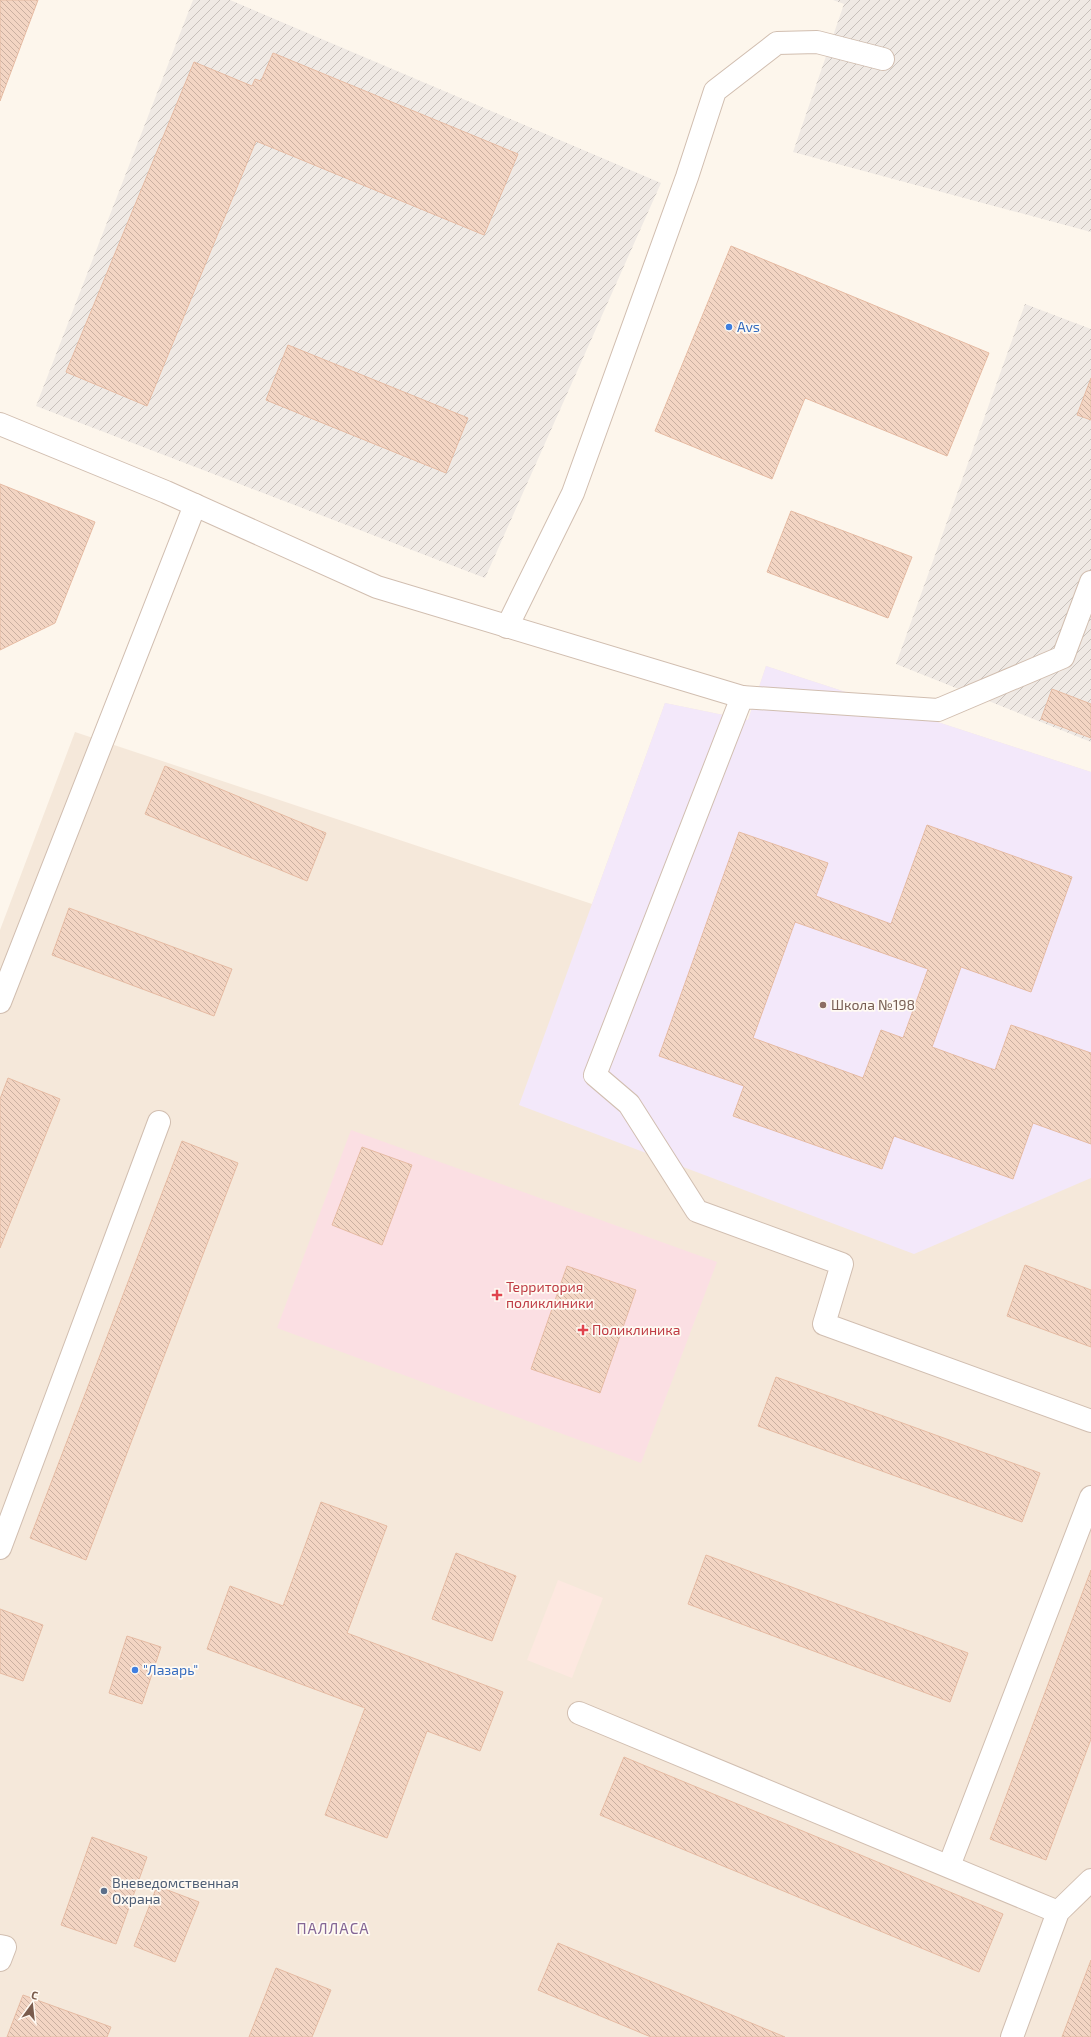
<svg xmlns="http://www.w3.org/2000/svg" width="1091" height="2037" viewBox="0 0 1091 2037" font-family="'Exo 2',sans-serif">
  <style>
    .residential { fill: #f5e8da }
    .commercial { fill: #fde8e0 }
    .industrial { fill: url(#industrial-furrows) }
    .education { fill: #f3e8fa }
    .medical { fill: #fbdfe3 }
    .building { fill: url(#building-back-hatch); stroke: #e6bba3; fill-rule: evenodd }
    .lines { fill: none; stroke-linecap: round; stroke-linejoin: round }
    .minor-casing { stroke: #d1beb0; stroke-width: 24 }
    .minor { stroke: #fff; stroke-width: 22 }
    .shop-dot { fill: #3f7fe0; stroke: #fffaf3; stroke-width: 1.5 }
    .education-dot { fill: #8d6e63; stroke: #fffaf3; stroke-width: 1.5 }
    .health-dot { fill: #e0444e; stroke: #fffaf3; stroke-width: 1.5 }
    .service-dot { fill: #5c6f8a; stroke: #fffaf3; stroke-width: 1.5 }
    .labels { text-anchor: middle; stroke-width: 3.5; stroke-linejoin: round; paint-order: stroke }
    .shop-label { font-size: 14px; fill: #366cbe; stroke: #fffaf3; text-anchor: start }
    .education-label { font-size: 14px; fill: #785e54; stroke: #fffaf3; text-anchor: start }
    .health-label { font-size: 14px; fill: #be3a42; stroke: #fffaf3; text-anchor: start }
    .service-label { font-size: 14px; fill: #4e5e75; stroke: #fffaf3; text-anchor: start }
    .neighbourhood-label { font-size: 15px; letter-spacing: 1px; fill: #846695; stroke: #fffaf3 }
  </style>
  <defs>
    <pattern id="industrial-furrows" width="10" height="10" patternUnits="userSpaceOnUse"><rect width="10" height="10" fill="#efe9e4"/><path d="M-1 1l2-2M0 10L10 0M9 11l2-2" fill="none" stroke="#c7c0bb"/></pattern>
    <pattern id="building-back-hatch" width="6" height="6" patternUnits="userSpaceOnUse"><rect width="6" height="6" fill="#f3d5c3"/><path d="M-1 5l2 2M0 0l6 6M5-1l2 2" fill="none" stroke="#cab0a1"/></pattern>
  </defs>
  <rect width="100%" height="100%" fill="#fdf6ec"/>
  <!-- residential -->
  <path class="residential" d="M766,666L1091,772V2037H0V930L75,732L592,904L665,703L748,720Z"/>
  <!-- commercial -->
  <path class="commercial" d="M558,1580L603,1598L572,1678L527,1660Z"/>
  <!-- industrial -->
  <g class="industrial">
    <path d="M193,0H230L661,183L485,578L36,406Z"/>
    <path d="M833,0H1091V232L793,152L844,4Z"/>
    <path d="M1025,304L1091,329V742L896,664Z"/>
  </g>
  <!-- education -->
  <path class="education" d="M766,666L1091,772V1178L914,1254L519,1105L665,703L748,720Z"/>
  <!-- medical -->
  <path class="medical" d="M351,1130L717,1262L641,1463L277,1328Z"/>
  <!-- building -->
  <g class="building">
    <path d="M0,0H38L0,101Z"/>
    <path d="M273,53L518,154L484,235L256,141L147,406L66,372L194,62L252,86L255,79L261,81Z"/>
    <path d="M731,246L989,353L947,456L805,398L772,479L655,431Z"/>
    <path d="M288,345L468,418L446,473L266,400Z"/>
    <path d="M1091,378V420L1077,415Z"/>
    <path d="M0,484L95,522L55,623L0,650Z"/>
    <path d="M791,511L912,557L888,618L767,572Z"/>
    <path d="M1052,689L1091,704V738L1041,719Z"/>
    <path d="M165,766L326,833L307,881L145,814Z"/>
    <path d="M927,825L1072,877L1031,992L961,967L932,1047L995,1070L1011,1025L1091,1053V1144L1033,1123L1013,1179L894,1136L882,1169L733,1116L744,1086L659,1056L739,832L828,863L816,896L891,924ZM795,922L928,969L903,1038L881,1030L863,1078L753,1038Z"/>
    <path d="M69,908L232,969L214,1016L52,955Z"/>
    <path d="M8,1078L60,1099L0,1248V1099Z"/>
    <path d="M182,1141L238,1163L86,1560L30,1538Z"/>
    <path d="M362,1147L412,1165L382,1245L332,1225Z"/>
    <path d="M1025,1265L1091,1290V1347L1007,1316Z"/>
    <path d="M567,1266L636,1290L600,1393L531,1369Z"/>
    <path d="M776,1377L1040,1473L1022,1522L758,1426Z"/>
    <path d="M321,1502L387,1526L347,1633L503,1692L480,1751L427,1731L387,1838L325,1815L365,1708L207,1649L230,1586L283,1606Z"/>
    <path d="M456,1553L516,1576L492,1641L432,1619Z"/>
    <path d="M706,1555L968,1653L950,1702L688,1604Z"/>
    <path d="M1091,1570V1739L1046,1860L990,1839Z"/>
    <path d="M0,1609L43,1625L23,1681L0,1673Z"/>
    <path d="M127,1636L161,1647L142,1704L109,1693Z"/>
    <path d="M624,1757L1003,1914L979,1972L600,1815Z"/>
    <path d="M92,1837L147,1857L116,1944L61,1925Z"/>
    <path d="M157,1886L199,1902L175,1962L134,1946Z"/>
    <path d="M558,1943L785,2037H651L538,1990Z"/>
    <path d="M1091,1960V2037H1062Z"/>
    <path d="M276,1968L331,1990L312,2037H249Z"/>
    <path d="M23,1995L111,2027L107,2037H7Z"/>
  </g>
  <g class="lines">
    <!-- minor casing -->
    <g class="minor-casing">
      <g id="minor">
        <path d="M0,424L166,492L377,587L742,697"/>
        <path d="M1091,582L1063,657L938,710L742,697L595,1075L629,1104L697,1211L842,1264L824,1324L1091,1421"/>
        <path d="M507,627L573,493L687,177L715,91L777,43L817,42L883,59"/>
        <path d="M0,1002L195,505"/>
        <path d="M0,1548L159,1122"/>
        <path d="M579,1713L1058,1912"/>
        <path d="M949,1866L1091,1497"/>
        <path d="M0,1946L5,1947L0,1960"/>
        <path d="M1012,2037L1058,1912L1091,1880"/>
      </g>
    </g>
    <!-- minor -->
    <use href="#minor" class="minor"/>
  </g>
  <!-- markers -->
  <g class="shop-dot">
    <circle cx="729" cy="327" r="4"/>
    <circle cx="135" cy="1670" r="4"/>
  </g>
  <circle class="education-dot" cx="823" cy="1005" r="4"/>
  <g class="health-dot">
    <path d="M495 1289h4v4h4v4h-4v4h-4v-4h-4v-4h4z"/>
    <path d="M581 1324h4v4h4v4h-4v4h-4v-4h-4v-4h4z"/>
  </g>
  <circle class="service-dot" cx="104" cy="1891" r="4"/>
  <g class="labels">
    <!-- shop labels -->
    <g class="shop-label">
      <text x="737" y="332">Avs</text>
      <text x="143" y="1675">"Лазарь"</text>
    </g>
    <!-- education labels -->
    <g class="education-label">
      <text x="831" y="1010">Школа №198</text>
    </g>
    <!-- health labels -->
    <g class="health-label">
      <text x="506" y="1292">Территория<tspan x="506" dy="16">поликлиники</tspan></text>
      <text x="592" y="1335">Поликлиника</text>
    </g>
    <!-- service labels -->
    <g class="service-label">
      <text x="112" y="1888">Вневедомственная<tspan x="112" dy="16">Охрана</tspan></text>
    </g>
    <!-- neighbourhood labels -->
    <g class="neighbourhood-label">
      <text x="333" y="1934">ПАЛЛАСА</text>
    </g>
  </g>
  <!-- north arrow -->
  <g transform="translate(32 2005) rotate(15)" stroke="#fffaf3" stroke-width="3" paint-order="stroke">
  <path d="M0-3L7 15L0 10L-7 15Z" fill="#7a5c4d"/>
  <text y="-6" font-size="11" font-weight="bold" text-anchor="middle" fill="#7a5c4d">С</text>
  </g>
</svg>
